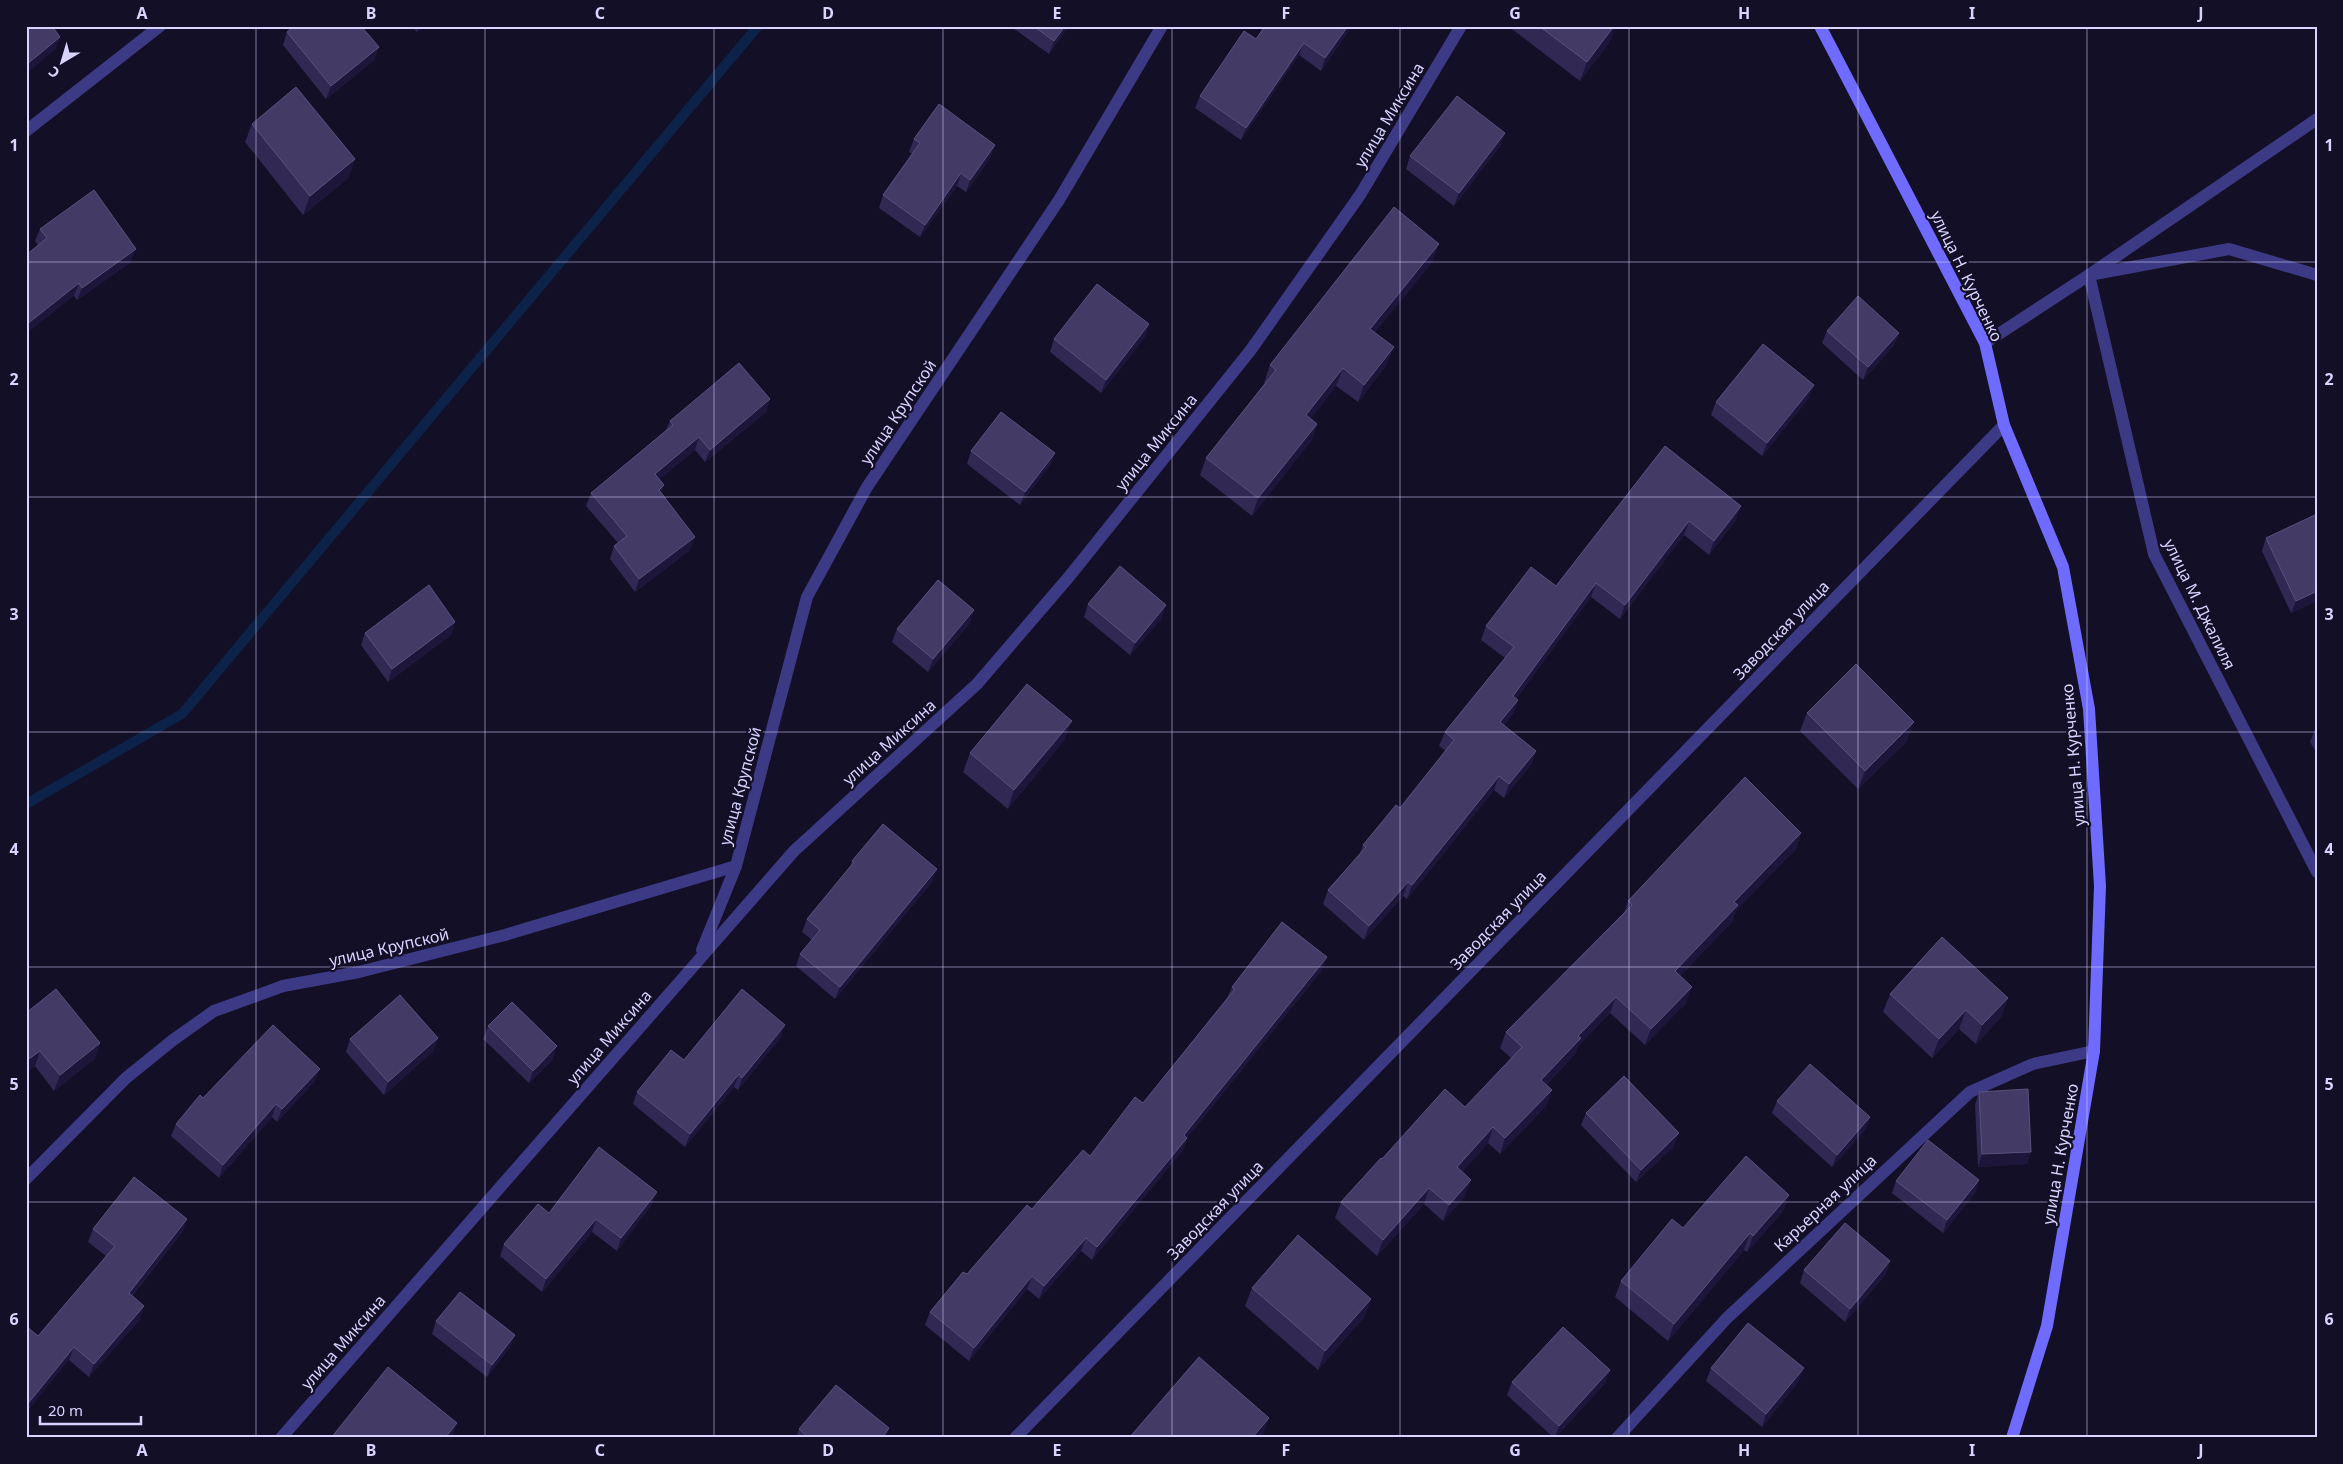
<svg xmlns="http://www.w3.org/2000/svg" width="2343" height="1464" viewBox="0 0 2343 1464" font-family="'Noto Sans',sans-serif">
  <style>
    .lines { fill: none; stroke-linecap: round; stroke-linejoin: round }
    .stream { stroke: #0c2248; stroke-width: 10 }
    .minor { stroke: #3d3a85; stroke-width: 12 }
    .secondary { stroke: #6f6bff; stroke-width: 12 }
    .wall { fill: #312854 }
    .shaded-wall { fill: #1d163a }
    .building { fill: #433a66; stroke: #5a527e }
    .grid { fill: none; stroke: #d9d4ff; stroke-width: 1; stroke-opacity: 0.55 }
    .labels { text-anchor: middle; stroke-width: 4.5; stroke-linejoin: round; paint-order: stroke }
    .street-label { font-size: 16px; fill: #d9d4ff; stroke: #130f26 }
    .neatline { fill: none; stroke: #d9d4ff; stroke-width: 2 }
    .grid-label { font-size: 16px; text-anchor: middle; font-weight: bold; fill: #d9d4ff }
  </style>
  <rect width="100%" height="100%" fill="#130f26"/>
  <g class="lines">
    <!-- stream -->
    <path class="stream" d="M26,804L182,714L758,26"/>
    <!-- minor -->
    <g class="minor">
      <path d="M2317,119L2089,275L2154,554L2317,872"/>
      <path d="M26,131L160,26"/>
      <path d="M1985,343L2089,275L2229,249L2317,275"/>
      <path d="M702,950L736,866"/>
      <path d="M26,1179L126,1078L173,1040L214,1011L283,986L359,972L505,935L736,866L807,597L867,487L1059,200L1162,26"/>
      <path d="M281,1438L794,851L977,684L1068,578L1250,351L1360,195L1461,26"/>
      <path d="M1015,1438L2004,425"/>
      <path d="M1617,1438L1727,1318L1970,1092L2033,1064L2094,1051"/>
    </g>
    <!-- secondary -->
    <path class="secondary" d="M1820,26L1985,343L2004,425L2063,567L2089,709L2100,886L2094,1051L2047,1326L2012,1438"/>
  </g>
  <!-- wall -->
  <g class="wall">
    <path d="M412,26H423L417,32Z"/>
    <path d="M1010,26H1069L1049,54Z"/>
    <path d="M1265,26H1351L1349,30L1321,71L1299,55L1241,140L1195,108L1200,96L1256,39Z"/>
    <path d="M1508,26H1615L1609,43L1580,81Z"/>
    <path d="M287,32L379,47L374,60L326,99L283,45Z"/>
    <path d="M252,124L355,159L348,178L303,215L245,142Z"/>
    <path d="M1505,133L1500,146L1454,206L1406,169L1410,156Z"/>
    <path d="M914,139L991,157L966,192L957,186L920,237L879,208L883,195L912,154L909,152Z"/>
    <path d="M40,229L131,262L77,300L35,241Z"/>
    <path d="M1432,262L1375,332L1387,364L1358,402L1336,386L1311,418L1317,424L1311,441L1252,516L1200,475L1206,458L1265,383H1264L1270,365Z"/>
    <path d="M1149,324L1145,337L1101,393L1050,352L1054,339Z"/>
    <path d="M1827,331L1899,333L1894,345L1863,380L1822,343Z"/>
    <path d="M1809,398L1762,456L1711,415L1716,402Z"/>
    <path d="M770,399L766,412L705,462L695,450L659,479L662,493L690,550L635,592L610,559L614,546L618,543L586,506L591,493L666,430L670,421Z"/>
    <path d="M1665,446L1736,520L1709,555L1684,535L1620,619L1591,597L1516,699L1518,700L1513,714L1504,725L1536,751L1531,765L1504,798L1494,790L1407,899L1403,896L1364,940L1323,904L1328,890L1359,855L1363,845L1400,808L1446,751L1439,746L1445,732L1505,658L1481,640L1486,626L1556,586Z"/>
    <path d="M971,451L1055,453L1050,465L1020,505L967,464Z"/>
    <path d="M2317,514V601L2291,613L2262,551L2266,538Z"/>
    <path d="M1088,604L1162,618L1130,655L1084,617Z"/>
    <path d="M455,622L451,635L388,682L361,645L365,633Z"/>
    <path d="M970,623L928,672L892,642L897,629Z"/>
    <path d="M1807,713L1907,741L1858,789L1800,731Z"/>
    <path d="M2317,728V754L2310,742L2315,729Z"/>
    <path d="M1065,739L1008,809L963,772L970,753Z"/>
    <path d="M1801,833L1796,849L1736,910L1732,922L1680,976L1686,1003L1645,1045L1610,1013L1578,1046L1575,1054L1546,1085L1552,1090L1546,1106L1500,1154L1488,1143L1462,1172L1465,1196L1443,1221L1424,1204L1377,1256L1335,1218L1341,1202L1382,1159L1465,1107L1512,1059L1500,1048L1506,1032L1624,913L1628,901Z"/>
    <path d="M852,861L932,882L835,999L796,966L800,954L812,940L802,932L807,919L850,868Z"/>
    <path d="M1322,970L1187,1138L1183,1150L1092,1260L1081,1251L1039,1299L1027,1289L969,1361L925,1325L930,1312L967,1274L1032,1209L1090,1156L1143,1103L1227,998L1232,987Z"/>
    <path d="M1890,994L2008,998L2001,1017L1976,1044L1959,1029L1932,1058L1883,1012Z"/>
    <path d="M26,1013L100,1043L94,1059L54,1091L35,1066L26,1073Z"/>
    <path d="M488,1026L553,1059L529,1083L483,1039Z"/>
    <path d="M781,1037L738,1090L734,1087L685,1147L633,1104L637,1092L684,1060Z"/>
    <path d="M438,1038L433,1051L384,1095L346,1052L350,1039Z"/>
    <path d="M315,1081L277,1122L272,1117L219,1178L171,1136L176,1124Z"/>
    <path d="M1979,1092L2027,1164L1978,1167L1975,1105Z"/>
    <path d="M1777,1101L1870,1117L1865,1130L1832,1167L1772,1113Z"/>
    <path d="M1586,1113L1674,1146L1636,1182L1581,1125Z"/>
    <path d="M1979,1180L1975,1193L1943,1233L1892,1193L1896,1181Z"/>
    <path d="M1789,1195L1783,1211L1747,1252L1744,1250L1668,1341L1615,1297L1621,1281L1683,1228Z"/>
    <path d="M652,1204L617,1251L592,1232L542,1292L500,1256L504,1244L549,1213Z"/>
    <path d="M93,1229L183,1231L132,1296L140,1319L89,1377L69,1360L38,1336L106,1256L88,1242Z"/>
    <path d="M1804,1270L1886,1274L1845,1322L1800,1283Z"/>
    <path d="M1252,1288L1371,1299L1364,1317L1318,1370L1245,1306Z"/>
    <path d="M436,1321L515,1335L510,1347L487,1377L432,1334Z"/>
    <path d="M1711,1368L1799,1381L1762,1427L1706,1381Z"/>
    <path d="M1610,1370L1605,1383L1555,1438H1554L1507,1395L1512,1382Z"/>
    <path d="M889,1428L886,1438H796L799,1429Z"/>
  </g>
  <!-- shaded-wall -->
  <g class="shaded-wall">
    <path d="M419,26H423L417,32Z"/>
    <path d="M1065,26H1069L1049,54L1054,41Z"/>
    <path d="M1348,26H1351L1349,30L1321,71L1325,58Z"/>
    <path d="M1614,26H1615L1609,43L1580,81L1587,62Z"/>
    <path d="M60,37L56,49L26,74V65Z"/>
    <path d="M1304,43L1299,55L1241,140L1246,128Z"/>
    <path d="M379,47L374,60L326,99L331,86Z"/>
    <path d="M1505,133L1500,146L1454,206L1459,193Z"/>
    <path d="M995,145L991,157L966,192L970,180Z"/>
    <path d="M355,159L348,178L303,215L310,196Z"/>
    <path d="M961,173L957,186L920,237L925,225Z"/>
    <path d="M1439,244L1432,262L1364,346L1370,329Z"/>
    <path d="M136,249L131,262L77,300L82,288Z"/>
    <path d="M79,283L74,296L26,334V325Z"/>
    <path d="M1149,324L1145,337L1101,393L1106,380Z"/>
    <path d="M1899,333L1894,345L1863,380L1868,367Z"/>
    <path d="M1394,347L1387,364L1358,402L1364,385Z"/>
    <path d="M1343,368L1336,386L1300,432L1306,415Z"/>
    <path d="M1814,385L1809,398L1762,456L1767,443Z"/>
    <path d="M770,399L766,412L705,462L710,450Z"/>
    <path d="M1317,424L1311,441L1252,516L1258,498Z"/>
    <path d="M699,437L695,450L650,487L655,474Z"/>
    <path d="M1055,453L1050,465L1020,505L1025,492Z"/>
    <path d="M664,485L660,498L659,490Z"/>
    <path d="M1741,506L1736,520L1709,555L1714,541Z"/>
    <path d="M1689,521L1684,535L1620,619L1625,605Z"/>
    <path d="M695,537L690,550L635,592L639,579Z"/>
    <path d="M1596,583L1591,597L1508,710L1513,696Z"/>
    <path d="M2317,591V601L2291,613L2296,601Z"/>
    <path d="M1166,605L1162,618L1130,655L1135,643Z"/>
    <path d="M974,610L970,623L928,672L933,659Z"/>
    <path d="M455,622L451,635L388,682L392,669Z"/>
    <path d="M1518,700L1513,714L1495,736L1500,722Z"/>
    <path d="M1072,721L1065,739L1008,809L1014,790Z"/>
    <path d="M1914,722L1907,741L1858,789L1865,771Z"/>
    <path d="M1536,751L1531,765L1504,798L1509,784Z"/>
    <path d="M1499,776L1494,790L1407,899L1412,885Z"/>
    <path d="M1801,833L1796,849L1736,910L1732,922L1670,987L1675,971L1734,902Z"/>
    <path d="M937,869L932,882L835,999L840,987Z"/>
    <path d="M1408,882L1403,896L1364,940L1369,926Z"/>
    <path d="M1327,957L1322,970L1187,1138L1183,1150L1092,1260L1097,1247L1184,1135Z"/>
    <path d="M1692,987L1686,1003L1645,1045L1651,1029Z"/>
    <path d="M1616,997L1610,1013L1578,1046L1575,1054L1535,1096L1541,1080L1578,1036Z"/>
    <path d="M2008,998L2001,1017L1976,1044L1982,1025Z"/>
    <path d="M1966,1010L1959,1029L1932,1058L1939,1039Z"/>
    <path d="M785,1025L781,1037L738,1090L742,1078Z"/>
    <path d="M438,1038L433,1051L384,1095L388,1082Z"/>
    <path d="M100,1043L94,1059L54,1091L60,1075Z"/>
    <path d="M557,1046L553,1059L529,1083L533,1071Z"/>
    <path d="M40,1051L35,1066L26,1073V1061Z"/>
    <path d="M320,1069L315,1081L277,1122L282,1109Z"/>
    <path d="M739,1074L734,1087L685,1147L690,1134Z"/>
    <path d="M1552,1090L1546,1106L1500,1154L1505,1138Z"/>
    <path d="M276,1104L272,1117L219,1178L223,1165Z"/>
    <path d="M1870,1117L1865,1130L1832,1167L1837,1155Z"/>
    <path d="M1493,1127L1488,1143L1452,1184L1457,1167Z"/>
    <path d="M1679,1133L1674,1146L1636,1182L1641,1170Z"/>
    <path d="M2031,1152L2027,1164L1978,1167L1982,1154Z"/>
    <path d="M1471,1180L1465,1196L1443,1221L1449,1205Z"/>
    <path d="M1979,1180L1975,1193L1943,1233L1947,1220Z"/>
    <path d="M1429,1188L1424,1204L1377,1256L1383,1240Z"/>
    <path d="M657,1192L652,1204L617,1251L621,1238Z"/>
    <path d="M1789,1195L1783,1211L1747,1252L1753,1236Z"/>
    <path d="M187,1219L183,1231L124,1305L129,1293Z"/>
    <path d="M596,1219L592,1232L542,1292L546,1279Z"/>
    <path d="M1750,1233L1744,1250L1668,1341L1674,1324Z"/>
    <path d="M1086,1238L1081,1251L1039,1299L1044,1286Z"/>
    <path d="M1890,1261L1886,1274L1845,1322L1850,1309Z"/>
    <path d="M1032,1276L1027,1289L969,1361L974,1348Z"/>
    <path d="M1371,1299L1364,1317L1318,1370L1325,1351Z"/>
    <path d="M144,1306L140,1319L89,1377L94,1364Z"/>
    <path d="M515,1335L510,1347L487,1377L492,1365Z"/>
    <path d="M74,1347L69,1360L26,1413V1406Z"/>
    <path d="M1804,1368L1799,1381L1762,1427L1766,1414Z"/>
    <path d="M1610,1370L1605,1383L1555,1438L1559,1426Z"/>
    <path d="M1269,1418L1263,1435L1260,1438H1252Z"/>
    <path d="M457,1423L452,1438H445Z"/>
    <path d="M889,1428L886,1438H882Z"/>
  </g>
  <!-- building -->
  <g class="building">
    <path d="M26,26H52L60,37L26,65Z"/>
    <path d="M294,26H361L379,47L331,86L287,32Z"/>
    <path d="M1033,26H1065L1054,41Z"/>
    <path d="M1265,26H1348L1325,58L1304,43L1246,128L1200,96L1244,31L1256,39Z"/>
    <path d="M1539,26H1614L1587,62Z"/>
    <path d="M296,87L355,159L310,196L252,124Z"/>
    <path d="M1457,96L1505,133L1459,193L1410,156Z"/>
    <path d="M939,104L995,145L970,180L961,173L925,225L883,195L920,143L914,139Z"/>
    <path d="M94,190L136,249L82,288L79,283L26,325V255L47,238L40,229Z"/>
    <path d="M1394,207L1439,244L1370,329L1394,347L1364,385L1343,368L1306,415L1317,424L1258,498L1206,458L1276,370L1270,365Z"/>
    <path d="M1097,284L1149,324L1106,380L1054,339Z"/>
    <path d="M1858,296L1899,333L1868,367L1827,331Z"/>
    <path d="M1763,344L1814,385L1767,443L1716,402Z"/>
    <path d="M739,363L770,399L710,450L699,437L655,474L664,485L659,490L695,537L639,579L614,546L627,536L591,493L673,425L670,421Z"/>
    <path d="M1001,412L1055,453L1025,492L971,451Z"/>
    <path d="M1665,446L1741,506L1714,541L1689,521L1625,605L1596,583L1513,696L1518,700L1500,722L1536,751L1509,784L1499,776L1412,885L1408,882L1369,926L1328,890L1366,847L1363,845L1396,805L1400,808L1454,740L1445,732L1514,647L1486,626L1531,567L1556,586Z"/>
    <path d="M2317,514V591L2296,601L2266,538Z"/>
    <path d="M1120,566L1166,605L1135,643L1088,604Z"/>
    <path d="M938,580L974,610L933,659L897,629Z"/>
    <path d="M429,585L455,622L392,669L365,633Z"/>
    <path d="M1856,664L1914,722L1865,771L1807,713Z"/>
    <path d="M1027,684L1072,721L1014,790L970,753Z"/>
    <path d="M1745,777L1801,833L1734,902L1738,905L1675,971L1692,987L1651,1029L1616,997L1578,1036L1581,1038L1541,1080L1552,1090L1505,1138L1493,1127L1457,1167L1471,1180L1449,1205L1429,1188L1383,1240L1341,1202L1381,1158L1382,1159L1445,1089L1465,1107L1522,1047L1506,1032L1632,905L1628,901Z"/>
    <path d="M883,824L937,869L840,987L800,954L820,930L807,919L854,862L852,861Z"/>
    <path d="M1282,922L1327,957L1184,1135L1187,1138L1097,1247L1086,1238L1044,1286L1032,1276L974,1348L930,1312L963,1272L967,1274L1027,1205L1032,1209L1083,1150L1090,1156L1135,1097L1143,1103L1235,989L1232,987Z"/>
    <path d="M1942,937L2008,998L1982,1025L1966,1010L1939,1039L1890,994Z"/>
    <path d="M56,989L100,1043L60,1075L40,1051L26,1061V1013Z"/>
    <path d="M742,989L785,1025L742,1078L739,1074L690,1134L637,1092L671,1050L684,1060Z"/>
    <path d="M400,995L438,1038L388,1082L350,1039Z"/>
    <path d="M512,1002L557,1046L533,1071L488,1026Z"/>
    <path d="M273,1025L320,1069L282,1109L276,1104L223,1165L176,1124L200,1095L203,1098Z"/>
    <path d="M1810,1064L1870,1117L1837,1155L1777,1101Z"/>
    <path d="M1624,1076L1679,1133L1641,1170L1586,1113Z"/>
    <path d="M2028,1089L2031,1152L1982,1154L1979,1092Z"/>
    <path d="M1928,1140L1979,1180L1947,1220L1896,1181Z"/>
    <path d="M599,1147L657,1192L621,1238L596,1219L546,1279L504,1244L538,1204L549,1213Z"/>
    <path d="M1746,1156L1789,1195L1753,1236L1750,1233L1674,1324L1621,1281L1672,1219L1683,1228Z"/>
    <path d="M134,1177L187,1219L129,1293L144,1306L94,1364L74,1347L26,1406V1326L38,1336L115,1246L93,1229Z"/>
    <path d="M1845,1223L1890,1261L1850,1309L1804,1270Z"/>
    <path d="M1298,1235L1371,1299L1325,1351L1252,1288Z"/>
    <path d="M460,1292L515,1335L492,1365L436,1321Z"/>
    <path d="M1748,1323L1804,1368L1766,1414L1711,1368Z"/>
    <path d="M1563,1327L1610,1370L1559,1426L1512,1382Z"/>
    <path d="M1199,1357L1269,1418L1252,1438H1129Z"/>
    <path d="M388,1367L457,1423L445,1438H331Z"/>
    <path d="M836,1385L889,1428L882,1438H809L799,1429Z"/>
  </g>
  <!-- grid -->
  <path class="grid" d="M256,26V1438M485,26V1438M714,26V1438M943,26V1438M1172,26V1438M1400,26V1438M1629,26V1438M1858,26V1438M2087,26V1438M26,262H2317M26,497H2317M26,732H2317M26,967H2317M26,1202H2317"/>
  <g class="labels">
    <!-- street labels -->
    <g class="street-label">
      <text transform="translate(1389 115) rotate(-59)" y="6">улица Миксина</text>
      <text transform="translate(1967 276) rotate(64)" y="6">улица Н. Курченко</text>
      <text transform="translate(898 412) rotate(-56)" y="6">улица Крупской</text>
      <text transform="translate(1156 442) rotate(-51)" y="6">улица Миксина</text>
      <text transform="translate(2200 604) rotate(64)" y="6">улица М. Джалиля</text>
      <text transform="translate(1781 630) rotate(-46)" y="6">Заводская улица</text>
      <text transform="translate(889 742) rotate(-42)" y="6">улица Миксина</text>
      <text transform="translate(2073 755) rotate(-95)" y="6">улица Н. Курченко</text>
      <text transform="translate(740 786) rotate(-75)" y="6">улица Крупской</text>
      <text transform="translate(1498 920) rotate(-46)" y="6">Заводская улица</text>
      <text transform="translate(389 947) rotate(-13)" y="6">улица Крупской</text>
      <text transform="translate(609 1037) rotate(-49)" y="6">улица Миксина</text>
      <text transform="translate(2060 1154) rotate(-80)" y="6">улица Н. Курченко</text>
      <text transform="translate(1825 1203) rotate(-43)" y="6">Карьерная улица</text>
      <text transform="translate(1215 1210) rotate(-46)" y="6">Заводская улица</text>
      <text transform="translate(343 1342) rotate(-49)" y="6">улица Миксина</text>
    </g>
  </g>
  <!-- border -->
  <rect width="2343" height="1464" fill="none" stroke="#130f26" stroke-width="55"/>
  <!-- north arrow -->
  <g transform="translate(62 62) rotate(218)" stroke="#130f26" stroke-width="4" paint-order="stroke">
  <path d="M0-4L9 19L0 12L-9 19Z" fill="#d9d4ff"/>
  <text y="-8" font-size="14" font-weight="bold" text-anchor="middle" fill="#d9d4ff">С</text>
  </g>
  <!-- scale -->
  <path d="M40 1416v8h101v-8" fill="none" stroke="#d9d4ff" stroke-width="2.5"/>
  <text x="48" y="1416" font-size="15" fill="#d9d4ff" stroke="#130f26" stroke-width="4" paint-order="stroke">20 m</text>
  <rect x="28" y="28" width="2288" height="1408" class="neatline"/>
  <g class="grid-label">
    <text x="142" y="19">A</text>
    <text x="371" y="19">B</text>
    <text x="600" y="19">C</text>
    <text x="828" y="19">D</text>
    <text x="1057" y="19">E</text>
    <text x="1286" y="19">F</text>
    <text x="1515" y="19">G</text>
    <text x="1744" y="19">H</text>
    <text x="1972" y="19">I</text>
    <text x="2201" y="19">J</text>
    <text x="14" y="151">1</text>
    <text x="2329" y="151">1</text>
    <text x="14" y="385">2</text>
    <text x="2329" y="385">2</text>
    <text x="14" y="620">3</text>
    <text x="2329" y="620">3</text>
    <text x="14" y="855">4</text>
    <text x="2329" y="855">4</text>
    <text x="14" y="1090">5</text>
    <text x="2329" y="1090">5</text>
    <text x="14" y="1325">6</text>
    <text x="2329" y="1325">6</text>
    <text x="142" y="1456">A</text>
    <text x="371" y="1456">B</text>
    <text x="600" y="1456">C</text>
    <text x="828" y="1456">D</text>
    <text x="1057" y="1456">E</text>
    <text x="1286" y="1456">F</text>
    <text x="1515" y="1456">G</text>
    <text x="1744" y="1456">H</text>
    <text x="1972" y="1456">I</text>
    <text x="2201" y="1456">J</text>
  </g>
</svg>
